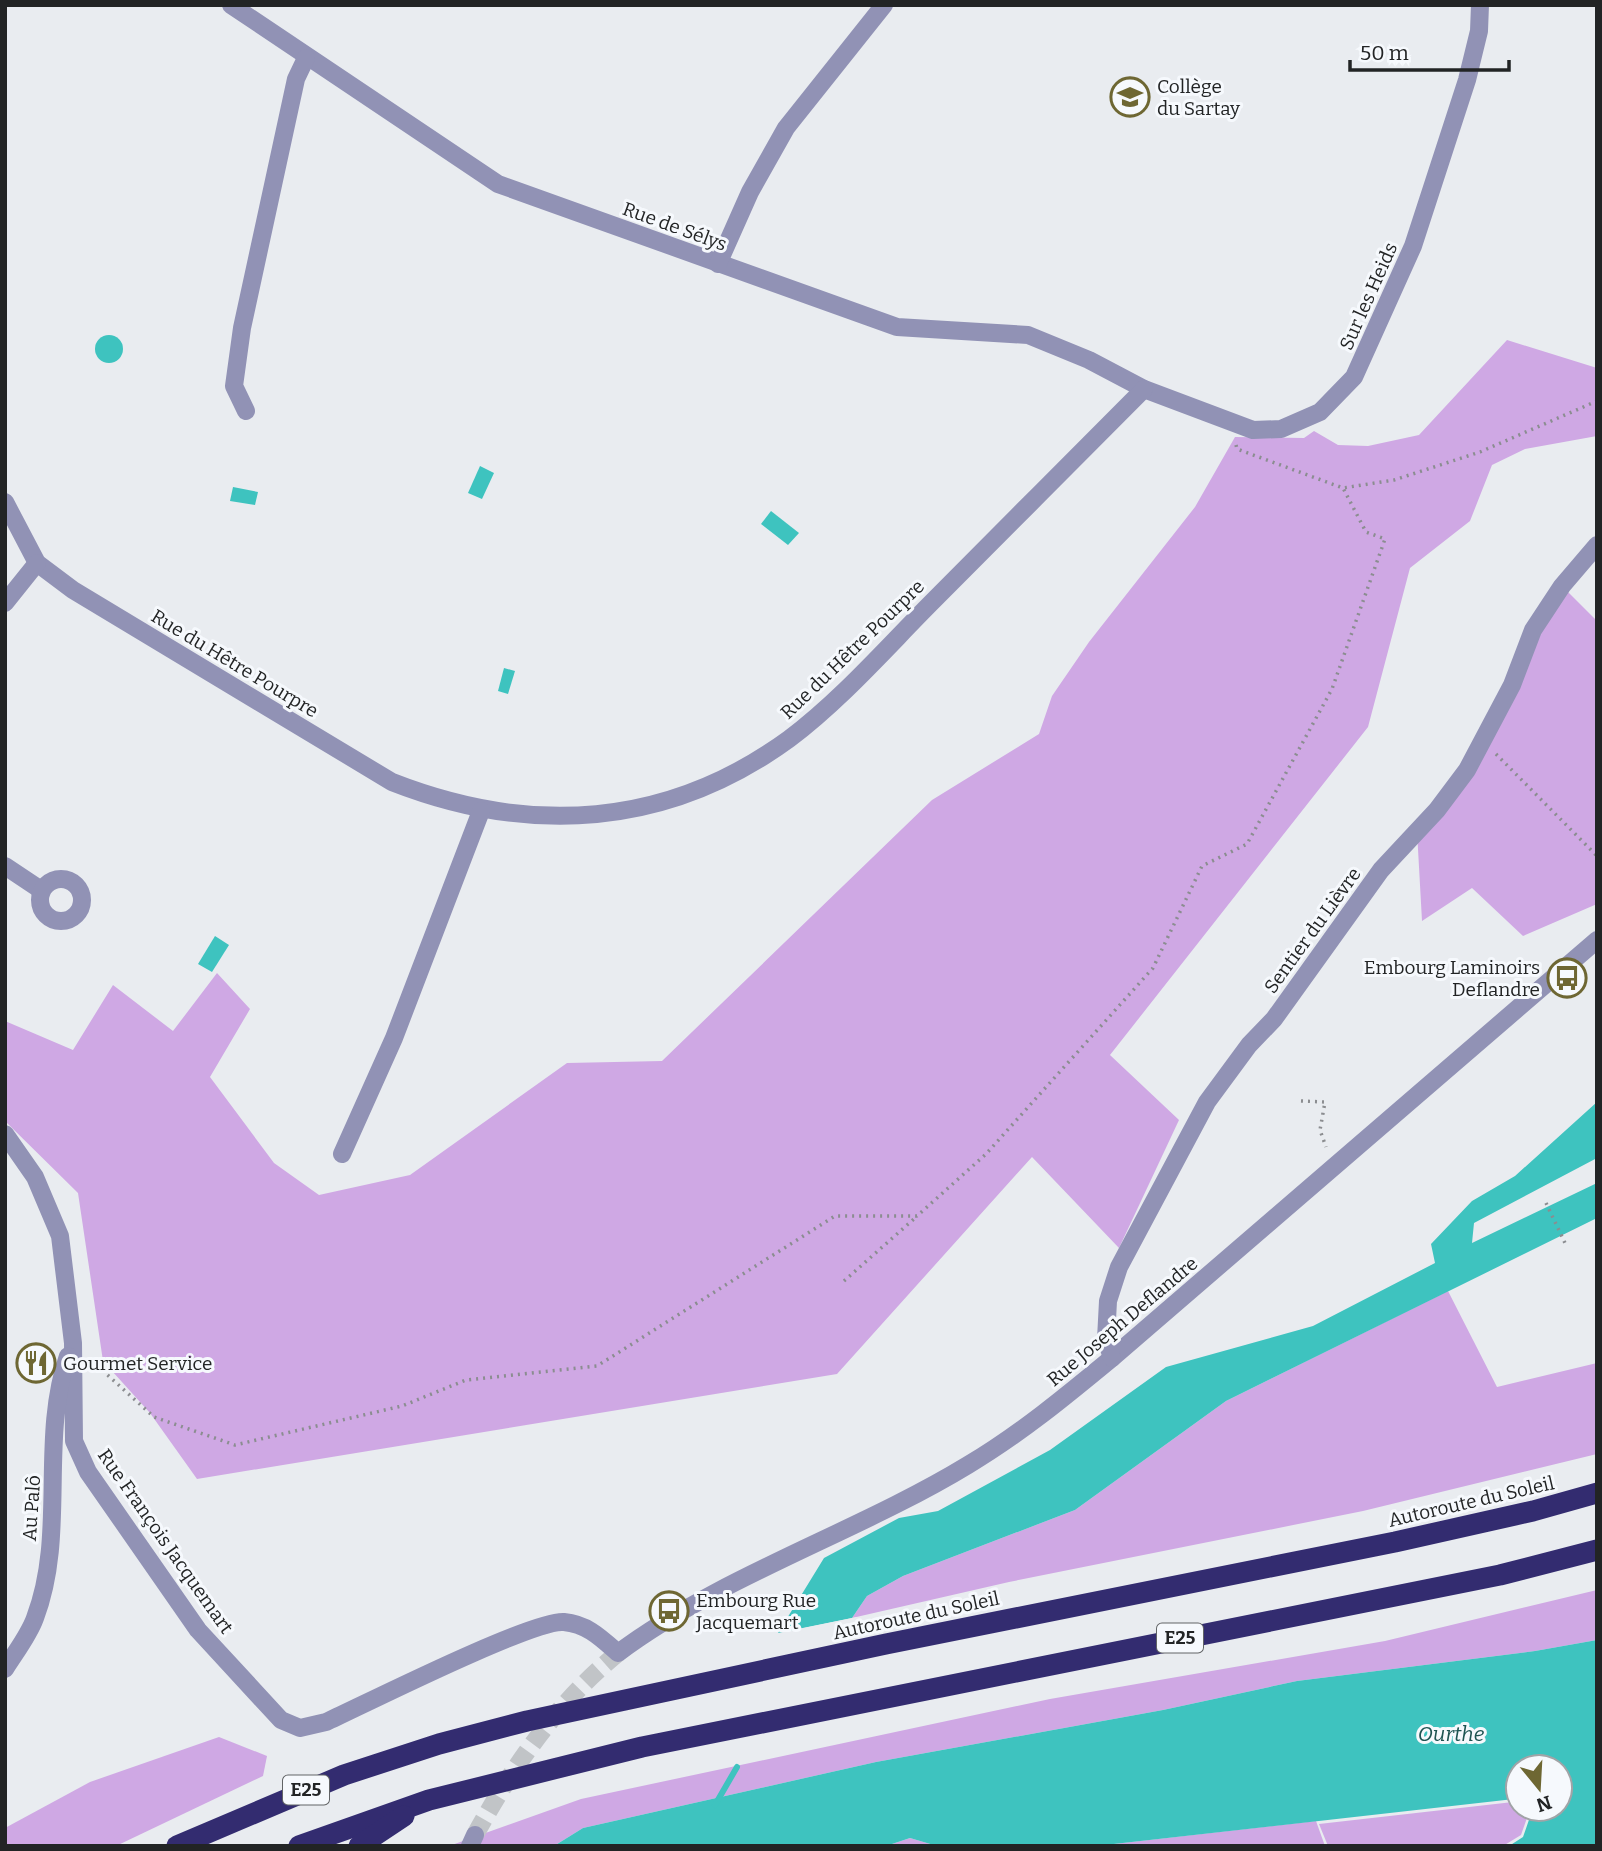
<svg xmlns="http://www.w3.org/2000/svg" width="1602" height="1851" viewBox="0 0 1602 1851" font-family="Bitter,serif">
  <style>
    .green { fill: #cfa8e4 }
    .water { fill: #3ec3bf }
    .pier { fill: #e9ecf0 }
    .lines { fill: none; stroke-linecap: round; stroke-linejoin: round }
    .stream { stroke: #3ec3bf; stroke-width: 6 }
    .minor-tunnel { stroke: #c1c4c7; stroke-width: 18; stroke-dasharray: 18 9; stroke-linecap: butt }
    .path { stroke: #8b8d90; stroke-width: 3.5; stroke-dasharray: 2 5; stroke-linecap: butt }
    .minor { stroke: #9192b5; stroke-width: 18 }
    .highway { stroke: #332c70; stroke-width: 21 }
    .labels { text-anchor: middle; stroke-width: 6; stroke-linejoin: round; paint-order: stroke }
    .shield { fill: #f6f9fd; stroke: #626466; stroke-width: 2 }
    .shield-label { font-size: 18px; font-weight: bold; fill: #222425 }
    .poi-label { font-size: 19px; fill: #222425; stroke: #f6f9fd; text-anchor: start }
    .street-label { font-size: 19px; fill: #222425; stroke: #f6f9fd }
    .water-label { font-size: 21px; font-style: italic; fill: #1e5452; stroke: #f6f9fd }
  </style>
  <rect width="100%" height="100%" fill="#e9ecf0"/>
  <!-- green -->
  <g class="green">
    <path d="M1507,340L1597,368V436L1525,449L1492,465L1470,521L1410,568L1368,727L1110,1055L1179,1120L1119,1248L1032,1157L837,1374L197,1479L150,1413L103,1361L78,1193L5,1121V1021L73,1050L113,985L173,1031L217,973L250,1009L210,1077L274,1163L319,1195L410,1175L567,1063L662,1061L932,800L1039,734L1052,696L1089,642L1195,507L1235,437L1304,438L1314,431L1338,445L1368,446L1419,435Z"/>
    <path d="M1562,586L1597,621V904L1523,936L1472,888L1422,921L1417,831L1437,810Z"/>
    <path d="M1448,1291L1497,1387L1597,1363V1454L1363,1511L1009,1582L852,1618L867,1596L903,1576L1075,1510L1226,1401Z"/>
    <path d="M1597,1590V1640L1535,1651L1297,1681L1163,1710L876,1762L583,1828L554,1846H449L581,1799L1050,1699L1385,1641Z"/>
    <path d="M219,1737L267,1756L263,1776L116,1846H5V1828L90,1782Z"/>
    <path d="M1513,1802L1528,1815L1521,1835L1503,1846H1328L1319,1824Z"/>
    <path d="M1316,1821L1325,1846H1096Z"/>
    <path d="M910,1838L937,1846H886Z"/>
  </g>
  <!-- water -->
  <g class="water">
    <circle cx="109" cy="349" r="14"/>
    <path d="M480,466L494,473L482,499L468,493Z"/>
    <path d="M233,487L258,492L255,505L230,501Z"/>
    <path d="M771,511L799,533L788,545L761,524Z"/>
    <path d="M504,668L515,671L508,694L498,691Z"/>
    <path d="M215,936L229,945L212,972L198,964Z"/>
    <path d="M1597,1102V1158L1474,1223L1472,1243L1597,1183V1218L1226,1401L1075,1510L903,1576L867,1596L852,1618L778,1633L824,1558L899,1518L938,1511L1050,1450L1166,1367L1313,1326L1435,1263L1431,1244L1472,1201L1515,1176Z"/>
    <path d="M1597,1640V1846H1509L1523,1837L1531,1814L1525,1809H1560V1767H1518V1802L1514,1799L1096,1846H937L910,1838L886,1846H554L583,1828L876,1762L1163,1710L1297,1681L1535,1651Z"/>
  </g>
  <!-- pier -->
  <path class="pier" d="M857,1617L853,1622L779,1637L775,1634Z"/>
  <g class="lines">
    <!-- stream -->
    <path class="stream" d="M715,1805L737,1767"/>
    <!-- minor-tunnel -->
    <path class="minor-tunnel" d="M475,1835C513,1766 557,1703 618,1653"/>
    <!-- path -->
    <g class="path">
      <path d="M1236,445L1237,449L1343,488L1394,480L1480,452L1597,401"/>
      <path d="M1496,754L1597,856"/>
      <path d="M1301,1101L1325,1102L1320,1130L1326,1147"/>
      <path d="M1546,1203L1565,1243"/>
      <path d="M844,1281L915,1218"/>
      <path d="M92,1361L154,1417L235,1445L402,1406L466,1380L597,1366L835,1216H917L986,1154L1153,968L1202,866L1247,844L1332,689L1385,539L1366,532L1343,488"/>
    </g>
    <!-- minor -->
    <g class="minor">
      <path d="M231,5L498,184L897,327L1028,335L1089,360L1144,389L1253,430L1281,429L1320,412L1354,377L1413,246L1467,80L1479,31L1480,5"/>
      <path d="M718,264L750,192L786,128L884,5"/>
      <path d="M246,411L234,386L242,328L296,79L306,58"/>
      <path d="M5,502L37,563L73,590L392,782C530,836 667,828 789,739C842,699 887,647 934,600C1004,530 1074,459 1144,389"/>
      <path d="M5,603L37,563"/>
      <path d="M5,866L41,890"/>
      <circle cx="61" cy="900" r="21"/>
      <path d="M5,1134L35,1177L60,1236L73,1343L74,1441L88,1472L198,1630L281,1720L300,1728L326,1722C365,1704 534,1619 564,1622C587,1624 601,1638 618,1653C721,1576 858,1532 968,1465C1020,1434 1066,1396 1112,1358L1597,940"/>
      <path d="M342,1154L394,1038L481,811"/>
      <path d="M1112,1358L1106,1339L1108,1301L1119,1267L1207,1102L1249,1045L1274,1019L1381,870L1437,810L1467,770L1512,685L1533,630L1562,586L1597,545"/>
      <path d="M5,1669C15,1653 29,1635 35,1618C67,1534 39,1440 68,1356"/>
      <path d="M470,1846L475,1835"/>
    </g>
    <!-- highway -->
    <g class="highway">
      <path d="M177,1846L344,1775L439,1744L527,1721L886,1644L1395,1542L1533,1511L1597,1493"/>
      <path d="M299,1846L429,1800L642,1747L1500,1575L1597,1550"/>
      <path d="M359,1846L404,1816"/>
    </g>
  </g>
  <!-- icons -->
  <defs>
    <g id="school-ring" transform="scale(2.0125)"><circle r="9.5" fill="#f6f9fd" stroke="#6e6733" stroke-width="1.5"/><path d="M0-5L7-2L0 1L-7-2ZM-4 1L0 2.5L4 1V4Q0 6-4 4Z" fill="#6e6733"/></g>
    <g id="bus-ring" transform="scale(2.0125)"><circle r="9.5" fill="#f6f9fd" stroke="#6e6733" stroke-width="1.5"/><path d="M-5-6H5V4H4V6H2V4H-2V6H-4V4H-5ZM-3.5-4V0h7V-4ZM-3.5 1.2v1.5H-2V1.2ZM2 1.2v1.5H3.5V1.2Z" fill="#6e6733"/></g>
    <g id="restaurant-ring" transform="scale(2.0125)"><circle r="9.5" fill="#f6f9fd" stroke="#6e6733" stroke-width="1.5"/><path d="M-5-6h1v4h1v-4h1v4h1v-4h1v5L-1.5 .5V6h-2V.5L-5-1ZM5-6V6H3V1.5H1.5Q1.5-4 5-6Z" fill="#6e6733"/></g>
  </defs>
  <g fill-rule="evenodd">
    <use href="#school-ring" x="1130" y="97"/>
    <use href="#bus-ring" x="1567" y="978"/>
    <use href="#restaurant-ring" x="36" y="1363"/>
    <use href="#bus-ring" x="669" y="1611"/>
  </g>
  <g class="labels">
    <!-- shield labels -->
    <g class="shield">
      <rect x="1157" y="1623.5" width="46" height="29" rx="5"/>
      <rect x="283" y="1775.5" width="46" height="29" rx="5"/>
    </g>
    <g class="shield-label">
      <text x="1180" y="1644">E25</text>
      <text x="306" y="1796">E25</text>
    </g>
    <!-- poi labels -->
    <g class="poi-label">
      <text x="1157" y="93">Collège<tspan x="1157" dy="22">du Sartay</tspan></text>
      <text x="1540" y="974" text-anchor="end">Embourg Laminoirs<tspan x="1540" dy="22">Deflandre</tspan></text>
      <text x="63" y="1370">Gourmet Service</text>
      <text x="696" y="1607">Embourg Rue<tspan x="696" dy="22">Jacquemart</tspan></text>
    </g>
    <!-- street labels -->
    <g class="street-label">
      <text transform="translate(675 226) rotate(20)" y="7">Rue de Sélys</text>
      <text transform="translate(1368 296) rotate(-66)" y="7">Sur les Heids</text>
      <text transform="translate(852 649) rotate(-44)" y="7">Rue du Hêtre Pourpre</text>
      <text transform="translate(235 663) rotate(31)" y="7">Rue du Hêtre Pourpre</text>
      <text transform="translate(1312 930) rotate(-54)" y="7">Sentier du Lièvre</text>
      <text transform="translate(1122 1321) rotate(-40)" y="7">Rue Joseph Deflandre</text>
      <text transform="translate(1471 1501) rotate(-13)" y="7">Autoroute du Soleil</text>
      <text transform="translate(31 1508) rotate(-86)" y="7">Au Palô</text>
      <text transform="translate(166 1541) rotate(55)" y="7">Rue François Jacquemart</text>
      <text transform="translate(916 1615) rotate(-12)" y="7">Autoroute du Soleil</text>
    </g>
    <!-- water labels -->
    <g class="water-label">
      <text x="1451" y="1741">Ourthe</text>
    </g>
  </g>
  <!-- border -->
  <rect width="1602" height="1851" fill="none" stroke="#222425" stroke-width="14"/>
  <!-- north arrow -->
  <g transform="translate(1539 1788) rotate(162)"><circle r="33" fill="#f6f9fd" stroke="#a1a4a7" stroke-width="2"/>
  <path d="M0-5L12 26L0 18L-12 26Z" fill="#6e6733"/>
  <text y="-10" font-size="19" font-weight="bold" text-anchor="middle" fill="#222425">N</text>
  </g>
  <!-- scale -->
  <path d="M1350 60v10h159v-10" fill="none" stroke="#222425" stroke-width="3.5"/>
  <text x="1360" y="60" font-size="21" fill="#222425" stroke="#f6f9fd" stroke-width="5" paint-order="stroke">50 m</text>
</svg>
